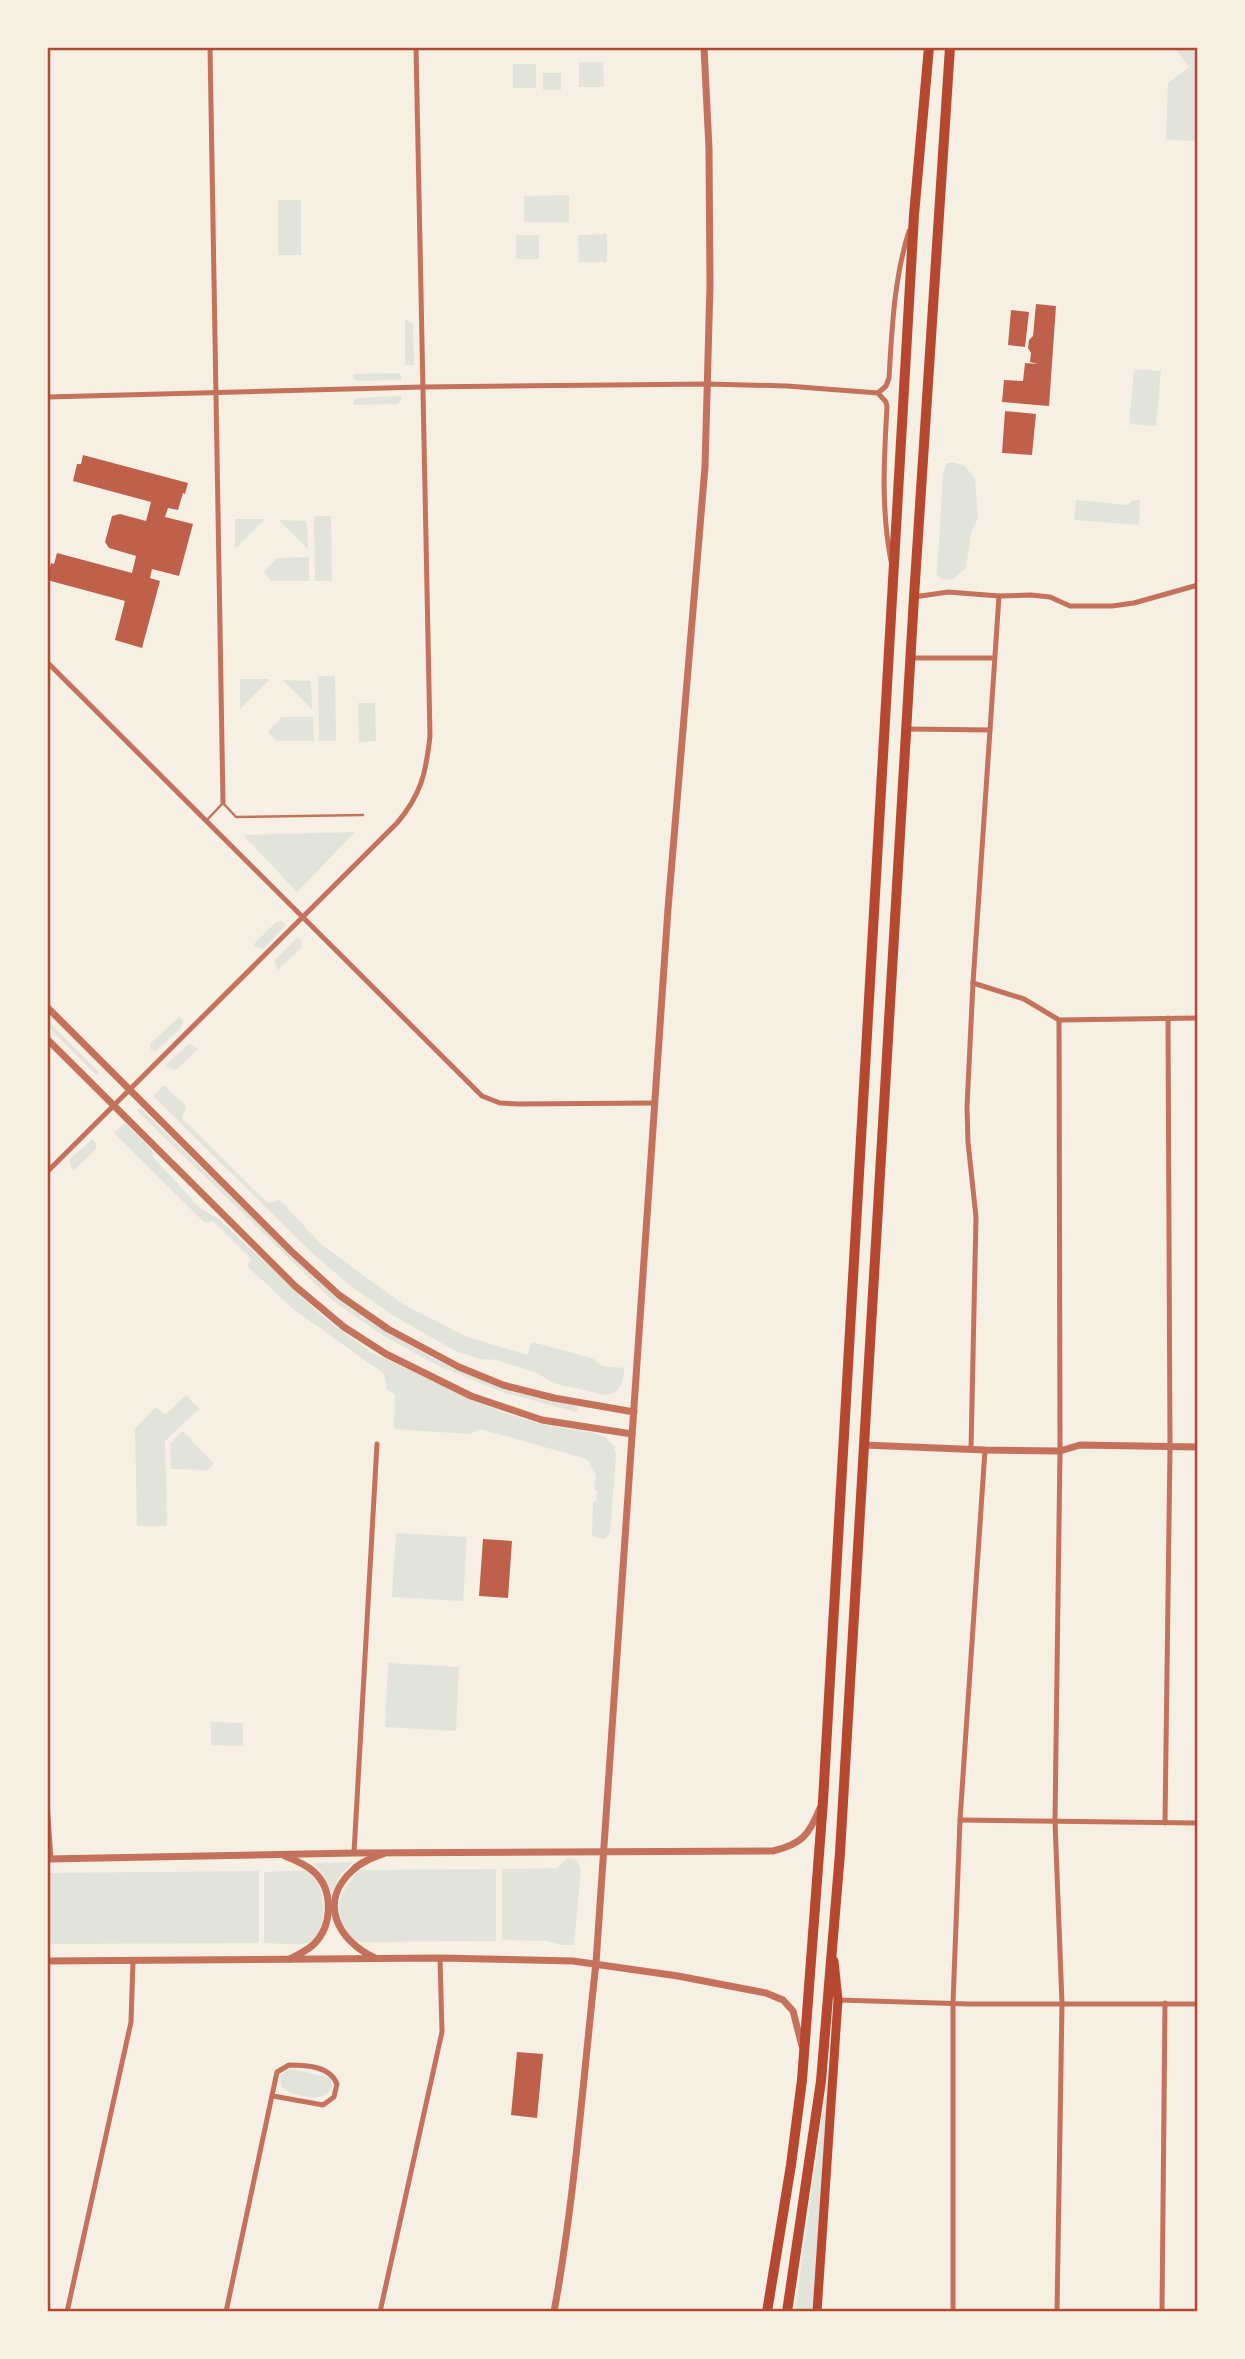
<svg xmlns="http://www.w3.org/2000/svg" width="1245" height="2359" viewBox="0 0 1245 2359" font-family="'Fira Sans Condensed',sans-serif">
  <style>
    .green { fill: #e2e4dc }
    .building { fill: #bf614a }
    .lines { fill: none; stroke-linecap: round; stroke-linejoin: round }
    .service { stroke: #c5725c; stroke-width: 2.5 }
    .minor { stroke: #c5725c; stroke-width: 5 }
    .tertiary { stroke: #c5725c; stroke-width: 7 }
    .primary { stroke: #b5482f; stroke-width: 9 }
    .trunk { stroke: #b5482f; stroke-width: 10 }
    .neatline { fill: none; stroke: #b5482f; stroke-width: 2.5 }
  </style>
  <rect width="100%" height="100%" fill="#f6efe4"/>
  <!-- green -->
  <g class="green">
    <path d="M1174,47H1198V141L1166,140L1168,83L1189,67Z"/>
    <path d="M579,62H603L604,87H579Z"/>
    <rect x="513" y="64" width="23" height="24"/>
    <rect x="543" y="73" width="18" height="17"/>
    <path d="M569,195V222H524V196Z"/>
    <rect x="278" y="200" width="23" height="55"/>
    <path d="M607,234V262H579L578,235Z"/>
    <rect x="516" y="235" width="23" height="24"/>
    <path d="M405,319L413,323L414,365H405Z"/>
    <path d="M1134,369L1161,371L1156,426L1129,424Z"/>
    <path d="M398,373L401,375V380L356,381L353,378V374Z"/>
    <path d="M401,396V401L397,404L353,405L354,400L358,398Z"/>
    <path d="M947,463H956L965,466L975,479L978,518L971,533L966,568L953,579L944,580L937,575L943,474Z"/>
    <path d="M1076,500L1128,505L1133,500H1140L1139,525L1074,520Z"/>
    <path d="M314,516H331L332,581H315Z"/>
    <path d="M235,519H265L235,549Z"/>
    <path d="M279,520L307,521L308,549Z"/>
    <path d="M309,557V581H271L264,572L277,558Z"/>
    <path d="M318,676H335L336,741H319Z"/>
    <path d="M240,679H270L240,709Z"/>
    <path d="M283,680L311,681L312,709Z"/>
    <path d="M358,703H375L376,741L359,742Z"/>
    <path d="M282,717H313L314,741H276L268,732Z"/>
    <path d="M355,832L297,892L243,835Z"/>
    <path d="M277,921H282L286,925L263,949L255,946L254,944Z"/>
    <path d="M298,937L301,940L302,947L278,970L274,961Z"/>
    <path d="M179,1017L183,1020L182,1027L156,1051L151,1050L150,1044Z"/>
    <path d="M47,1020L99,1072L96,1075L47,1026Z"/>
    <path d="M189,1043L198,1049L176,1070L170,1069L166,1065Z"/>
    <path d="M164,1085L186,1106L182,1118L268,1203L280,1200L322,1245L403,1304L465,1336L527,1355L532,1342L592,1358L602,1366L624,1368C624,1381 620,1395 605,1395L553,1383L537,1373L496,1360L480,1359L455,1351L394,1316L352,1287L311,1252L153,1096Z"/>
    <path d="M140,1108L336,1298L389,1333L440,1362L503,1388L578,1407L576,1412L502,1392L439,1366L387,1338L333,1301L137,1111Z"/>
    <path d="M125,1123L152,1150L153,1157L200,1208L219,1219L322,1316L372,1353L502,1412L541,1424L594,1433L605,1437L614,1446L616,1456L610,1533L605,1539L592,1536L593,1502H596L597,1490H594L596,1476L587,1459L480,1429L470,1434L394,1429L395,1394L387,1390L384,1374L293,1309L247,1266L252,1260L213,1221L205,1223L114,1133Z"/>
    <path d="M92,1139L96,1143V1149L73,1171L69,1160Z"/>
    <path d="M186,1395L199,1409L165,1441L167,1526H137L135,1429L156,1407L165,1415Z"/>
    <path d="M183,1431L214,1464L208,1470L171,1469L170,1444Z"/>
    <path d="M396,1533L467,1537L463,1601L392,1597Z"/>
    <path d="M388,1663L459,1667L456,1731L385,1727Z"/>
    <path d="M211,1722L243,1723V1746L211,1745Z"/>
    <path d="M567,1858L575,1859L581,1869L574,1945H560L547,1941L502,1940V1869L557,1868Z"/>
    <path d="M353,1862L340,1875L332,1894L322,1872L313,1863Z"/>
    <path d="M496,1869V1941L358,1942C329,1922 337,1891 360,1870Z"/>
    <path d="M307,1870C313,1876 317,1881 320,1888C326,1902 326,1936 308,1943C298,1946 275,1943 264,1943V1872Z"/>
    <path d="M259,1871V1943L47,1944V1873Z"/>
    <path d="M829,2066L813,2312H795Z"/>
    <path d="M290,2069L328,2077L331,2080C336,2107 289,2097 281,2085L280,2077L285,2071Z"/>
  </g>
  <!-- building -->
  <g class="building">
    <path d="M1036,304L1056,306L1049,406L1002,402L1004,380L1023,381L1025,363L1038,364L1030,362L1031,353L1028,348L1029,340L1033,336Z"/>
    <path d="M1011,310L1029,312L1025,347L1008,345Z"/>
    <path d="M1005,411L1036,414L1032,455L1002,453Z"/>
    <path d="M83,455L188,483L185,494L183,493L178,510L168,508L165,517L193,524L179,576L152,569L150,578L160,581L142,648L115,640L125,601L47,580L51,563L54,564L57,553L132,573L136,556L109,548L105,542L112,516L120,514L146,521L151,502L73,481L77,464H81Z"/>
    <path d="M483,1539L512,1541L508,1598L479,1596Z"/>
    <path d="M517,2052L543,2054L537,2118L511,2115Z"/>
  </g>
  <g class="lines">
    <!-- service -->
    <path class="service" d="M206,821L223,803L236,817L363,815"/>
    <!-- minor -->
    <g class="minor">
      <path d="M210,47L223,803"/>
      <path d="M878,393L886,402L887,407C884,459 881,509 891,561"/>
      <path d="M878,393L886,386L889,378C892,328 894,279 909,231"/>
      <path d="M47,397L422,387L708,384L787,386L878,393"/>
      <path d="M914,597L948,592L999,596L1031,595L1050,597L1070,606H1112L1134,603L1198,585"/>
      <path d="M911,658H994"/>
      <path d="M47,662L482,1096L500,1103L518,1104L655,1103"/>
      <path d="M908,729L990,730"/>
      <path d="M973,983L1024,999L1059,1020L1198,1018"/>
      <path d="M47,1172L397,823C421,795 426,773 430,736L416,47"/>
      <path d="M971,1449L976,1217L968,1142L967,1107L973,983L999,596"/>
      <path d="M47,1804L51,1859"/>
      <path d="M960,1820L1198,1823"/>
      <path d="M1165,1823L1170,1448L1168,1018"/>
      <path d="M354,1853L377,1444"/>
      <path d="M838,2000L969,2004H1198"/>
      <path d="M67,2312L131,2022L133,1961"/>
      <path d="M226,2312L277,2072L289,2065C306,2065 330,2066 337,2084L334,2097L323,2105L273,2096"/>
      <path d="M380,2312L442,2032L440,1958"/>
      <path d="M953,2312V2003L960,1820L985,1450"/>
      <path d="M1057,2312L1062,2004L1055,1821L1060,1451L1059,1020"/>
      <path d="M1162,2312L1165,2003"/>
    </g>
    <!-- tertiary -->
    <g class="tertiary">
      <path d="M47,1007L291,1251L339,1295L388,1329L459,1367L503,1385L554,1398L634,1412"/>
      <path d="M47,1039L295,1286L344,1327L386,1354L471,1396L542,1420L632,1434"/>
      <path d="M864,1445L985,1450L1060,1451L1080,1445L1198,1447"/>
      <path d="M285,1856C295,1860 305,1864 313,1871C334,1889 333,1926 313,1945C306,1951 298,1955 290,1959"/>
      <path d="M47,1859L354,1853L773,1851C802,1844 809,1835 820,1808"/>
      <path d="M375,1958C338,1941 317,1902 353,1870C361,1862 372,1858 383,1854"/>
      <path d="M47,1961L440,1958L573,1961L678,1976L766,1993L783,2000L793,2011L802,2046"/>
      <path d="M554,2312C575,2197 583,2079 596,1963L668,909L705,467L710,285L709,149L704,47"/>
    </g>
    <!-- primary -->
    <path class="primary" d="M817,2312L838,2000L834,1961"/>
    <!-- trunk -->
    <g class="trunk">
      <path d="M767,2312L791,2165L802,2080L823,1801L914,215L929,47"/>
      <path d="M787,2312L821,2081L840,1853L914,597L950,47"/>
    </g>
  </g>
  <!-- border -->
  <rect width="1245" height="2359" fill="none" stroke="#f6efe4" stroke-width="98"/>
  <rect x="49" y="49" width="1147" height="2261" class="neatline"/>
</svg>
